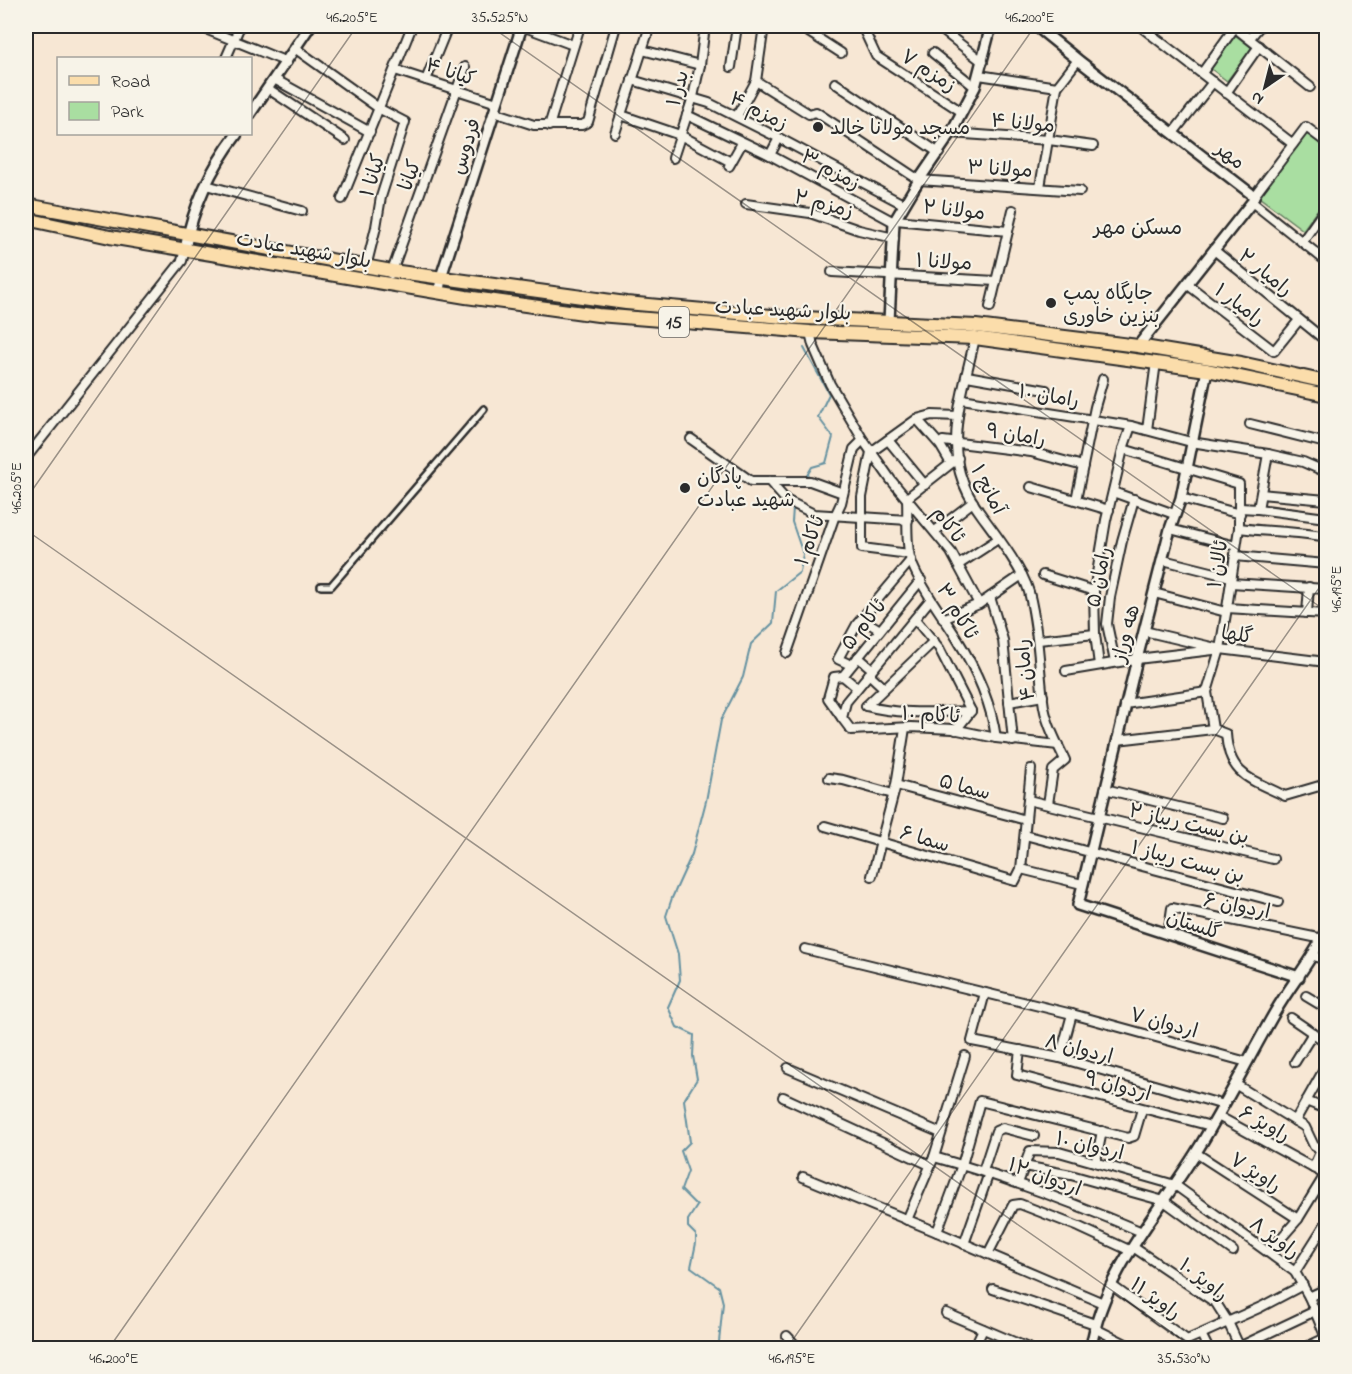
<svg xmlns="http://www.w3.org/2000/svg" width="1352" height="1374" viewBox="0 0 1352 1374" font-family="'Indie Flower','Playpen Sans Arabic',sans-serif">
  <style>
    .green { fill: #a9dea1; stroke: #6a8466; stroke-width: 1.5 }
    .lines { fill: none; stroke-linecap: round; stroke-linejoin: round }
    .stream { stroke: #6692a1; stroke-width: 2 }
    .pedestrian-casing { stroke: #2b2b2b; stroke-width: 10 }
    .minor-casing { stroke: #2b2b2b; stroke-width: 12 }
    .tertiary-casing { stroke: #2b2b2b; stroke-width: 14 }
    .primary-casing { stroke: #2b2b2b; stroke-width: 16 }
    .pedestrian { stroke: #f7f3e8; stroke-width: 5 }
    .minor { stroke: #f7f3e8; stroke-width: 8 }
    .tertiary { stroke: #f7f3e8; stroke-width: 9 }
    .primary { stroke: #fbddab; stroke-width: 12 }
    .ticks { fill: none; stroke: #2b2b2b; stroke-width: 1.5; stroke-opacity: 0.45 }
    .poi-dot { fill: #2b2b2b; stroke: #f7f3e8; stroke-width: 2 }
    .labels { text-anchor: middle; stroke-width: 4.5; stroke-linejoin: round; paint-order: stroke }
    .shield { fill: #f7f3e8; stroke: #686764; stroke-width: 1.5 }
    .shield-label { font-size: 18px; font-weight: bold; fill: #2b2b2b }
    .street-label { font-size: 20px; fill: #2b2b2b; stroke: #f7f3e8 }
    .poi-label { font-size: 20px; fill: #2b2b2b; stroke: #f7f3e8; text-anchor: start }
    .neighbourhood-label { font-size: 21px; fill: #2b2b2b; stroke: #f7f3e8 }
    .neatline { fill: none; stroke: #2b2b2b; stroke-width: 2 }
    .ticks-label { font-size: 15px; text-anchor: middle; fill: #2b2b2b }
  </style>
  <rect width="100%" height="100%" fill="#f7e7d4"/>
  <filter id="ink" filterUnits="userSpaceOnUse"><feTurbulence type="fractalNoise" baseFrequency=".0167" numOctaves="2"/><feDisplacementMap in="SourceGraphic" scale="12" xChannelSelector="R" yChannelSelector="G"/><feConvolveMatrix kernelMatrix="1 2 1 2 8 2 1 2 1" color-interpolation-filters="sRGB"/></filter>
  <g filter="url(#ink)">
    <!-- green -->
    <g class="green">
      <path d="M1235,35L1252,48L1227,81L1210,68Z"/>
      <path d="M1306,133L1326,148V198L1303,230L1259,197Z"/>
    </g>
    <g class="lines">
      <!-- stream -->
      <g class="stream">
        <path d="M804,348L829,394L818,417L833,437L826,463L812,467L806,477"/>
        <path d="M724,1348L719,1342L723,1303L719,1287L691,1267L696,1243V1235L688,1227V1220L697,1206L681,1190L688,1171L681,1151L690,1142L684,1100L697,1079L693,1056L694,1035L677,1027L668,1007L680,980L678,954L666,916L672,898L692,854L706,801L721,720L743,677L751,644L773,623L776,591L800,572L803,554L792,522L793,508"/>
      </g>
      <!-- pedestrian casing -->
      <g class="pedestrian-casing">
        <path id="pedestrian" d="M321,586H331L484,409"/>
      </g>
      <!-- minor casing -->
      <g class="minor-casing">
        <g id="minor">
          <path d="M198,26L287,62"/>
          <path d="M522,26L573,45"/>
          <path d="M799,26L841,53"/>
          <path d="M862,26L876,56L962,112"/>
          <path d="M937,26L983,62"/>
          <path d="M1140,26L1293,144"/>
          <path d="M1233,26L1310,87"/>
          <path d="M1250,38L1260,26"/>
          <path d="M296,49L380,109L405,122L381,197L376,227L366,267"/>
          <path d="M642,50L700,65"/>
          <path d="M933,53L975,87"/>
          <path d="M226,58L240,26"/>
          <path d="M731,67L737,26"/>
          <path d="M395,70L497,103"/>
          <path d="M1202,73L1235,27"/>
          <path d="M979,75L1057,87"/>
          <path d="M276,80L370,132"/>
          <path d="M426,80L448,26"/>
          <path d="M632,80L709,103L779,138L903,204"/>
          <path d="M756,81L809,114L816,112L919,180L1080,191"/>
          <path d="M835,83L939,153"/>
          <path d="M273,92L345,140"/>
          <path d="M1226,93L1259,46"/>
          <path d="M494,112L534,125H582L588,122L616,26"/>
          <path d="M621,115L680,135L731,162"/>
          <path d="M687,115L770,155L894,222"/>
          <path d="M737,116L756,81L764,26"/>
          <path d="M549,126L580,26"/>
          <path d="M615,133L650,26"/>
          <path d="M951,133L1049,140L1093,146"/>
          <path d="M1173,133L1213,82"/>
          <path d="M770,155L779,138"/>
          <path d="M673,158L693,97L700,65L705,26"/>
          <path d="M729,166L742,143"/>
          <path d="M206,185L302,211"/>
          <path d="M1040,187L1057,87L1078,60"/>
          <path d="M1254,196L1306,127L1326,142"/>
          <path d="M342,199L412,26"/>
          <path d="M1252,202L1326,261"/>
          <path d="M746,204L810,213L859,230L894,238"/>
          <path d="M896,220L1008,231"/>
          <path d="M1302,242L1326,208"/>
          <path d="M1214,250L1326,341"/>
          <path d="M832,272L996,281"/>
          <path d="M391,274L465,67"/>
          <path d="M1187,284L1274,351L1299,320"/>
          <path d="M990,307L1013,210"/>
          <path d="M810,332L813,345L830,384L863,440L891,480L951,552L979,604L990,597L1003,640L1013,741"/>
          <path d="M975,338C966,380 948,431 960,473C964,488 974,505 983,517C997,536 1023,570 1029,592C1038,628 1039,664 1043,700C1045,721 1056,741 1065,760L1053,770L1048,804"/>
          <path d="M967,376L1046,390"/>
          <path d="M962,399L1131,426L1191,442L1268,454L1303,462L1326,472"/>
          <path d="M917,419L940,445L950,462"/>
          <path d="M1250,424L1326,443"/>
          <path d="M1147,430L1156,362"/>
          <path d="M691,439L751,481H810L843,493"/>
          <path d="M888,440L925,485"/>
          <path d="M943,441L1031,452L1083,466"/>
          <path d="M1123,449L1239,484V528L1227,608L1220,649L1207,692L1213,729L1226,734C1229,776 1251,779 1285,796L1326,784"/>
          <path d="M26,458L182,261L185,249"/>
          <path d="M958,458L907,498C908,517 905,549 913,566C924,592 941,613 956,637C976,669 991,701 996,738"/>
          <path d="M769,481L786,500L814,514L908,520"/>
          <path d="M1031,487L1109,510"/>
          <path d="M1113,492L1174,514"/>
          <path d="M1261,494L1326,500"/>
          <path d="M1181,498L1240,514"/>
          <path d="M1076,500L1095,407L1103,379"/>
          <path d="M1240,508L1258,509L1326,518"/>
          <path d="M1258,509L1268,454"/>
          <path d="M1239,528C1268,532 1298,531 1326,537"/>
          <path d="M1170,529L1236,546"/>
          <path d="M935,531L973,502"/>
          <path d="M909,554L862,548V497L871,452L917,419L932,415L958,416"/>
          <path d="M1235,556L1326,564"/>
          <path d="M1163,560L1231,577"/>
          <path d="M958,565L998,539"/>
          <path d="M1043,575L1094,591"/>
          <path d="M1231,583L1326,589"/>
          <path d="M1154,593L1226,612"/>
          <path d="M990,597L1022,575"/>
          <path d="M930,600L846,702L842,718L851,730L911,727L953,729L996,738L1058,745"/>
          <path d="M1227,608L1326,614"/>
          <path d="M1307,613L1309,587"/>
          <path d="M862,619L880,630"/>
          <path d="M915,619L939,648L971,711L956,730"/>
          <path d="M943,619L979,604"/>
          <path d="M1144,631L1220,649L1326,662"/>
          <path d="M1095,634L1094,591L1106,520L1123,449L1131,426"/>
          <path d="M1038,640L1095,634L1099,665"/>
          <path d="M787,653L834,518L841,503L854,449L863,440"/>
          <path d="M858,657L872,669"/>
          <path d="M1115,662L1107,624L1110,597L1122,541L1134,499"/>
          <path d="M851,665L838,659L857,624L911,560"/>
          <path d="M1066,671L1137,659L1213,650"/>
          <path d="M869,674L884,688"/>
          <path d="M856,687L843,676L921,580"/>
          <path d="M1009,702L1043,696"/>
          <path d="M1125,704L1207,692"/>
          <path d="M866,706C899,715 937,712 971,711"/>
          <path d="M866,706L934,641"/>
          <path d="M842,718L828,698L834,677L843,676"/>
          <path d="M1117,740L1213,729"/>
          <path d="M829,778L843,780L893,794"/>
          <path d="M896,785L1026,820"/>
          <path d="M1105,789L1223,818"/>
          <path d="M1028,800L1273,859"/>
          <path d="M825,826L1015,881L1021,869L1031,769"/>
          <path d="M1025,835L1278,902"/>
          <path d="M1021,869L1082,884"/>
          <path d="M872,876L896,785L905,728"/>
          <path d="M1168,935L1172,908L1323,939"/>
          <path d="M805,949L1072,1014L1247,1062"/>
          <path d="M1313,955L1326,961"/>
          <path d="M985,993L972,1041L1060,1058L1224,1105"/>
          <path d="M1306,996L1326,1008"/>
          <path d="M1291,1018L1326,1042"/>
          <path d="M1020,1050L1017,1075L1211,1126"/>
          <path d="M1060,1058L1072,1014"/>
          <path d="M1295,1062L1313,1033"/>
          <path d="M788,1068L941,1133"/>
          <path d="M1235,1084L1305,1127L1314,1146L1321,1150L1313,1168"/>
          <path d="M783,1097L930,1165"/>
          <path d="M1306,1101L1326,1109"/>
          <path d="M1218,1116L1326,1175"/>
          <path d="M1295,1121L1326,1066"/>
          <path d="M1196,1153L1298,1219"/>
          <path d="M934,1157C1005,1177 1074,1203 1142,1232"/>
          <path d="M1096,1161L1102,1131"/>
          <path d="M1024,1166L1071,1175L1164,1201L1233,1251"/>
          <path d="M983,1171L996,1131L1003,1128L1034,1136"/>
          <path d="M803,1177L937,1232L1103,1303"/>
          <path d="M1018,1183L1030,1151L1059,1152L1175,1185L1295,1272L1309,1297L1326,1338"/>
          <path d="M907,1220L934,1157L965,1056"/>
          <path d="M937,1232L962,1165L980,1101L1128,1138L1134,1136L1142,1109"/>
          <path d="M964,1244L989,1173"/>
          <path d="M1133,1247L1216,1303L1228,1322L1240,1348"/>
          <path d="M1269,1252L1298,1219L1325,1175"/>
          <path d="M988,1254L1013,1205L1020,1204L1079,1227L1131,1251"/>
          <path d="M1295,1272L1326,1223"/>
          <path d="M1111,1285L1187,1340L1201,1334L1208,1348"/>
          <path d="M993,1289L1095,1324"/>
          <path d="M1309,1297L1326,1289"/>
          <path d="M946,1313L1028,1348"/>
          <path d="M1094,1328L1134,1348"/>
          <path d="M1201,1334L1261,1307L1303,1285"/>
          <path d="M787,1336L798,1348"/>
          <path d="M974,1348L983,1329"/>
          <path d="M1237,1348L1315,1311"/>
          <path d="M1304,1348L1326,1338"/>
        </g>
      </g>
      <!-- tertiary casing -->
      <g class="tertiary-casing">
        <g id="tertiary">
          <path d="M1036,26L1078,60L1254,196L1252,202L1138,346"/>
          <path d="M250,114L310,26"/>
          <path d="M185,249C193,207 211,168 237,134"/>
          <path d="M439,292L441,277L522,26"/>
          <path d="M889,321L894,222L919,180L951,133L975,87L991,26"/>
          <path d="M1207,370L1181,498L1170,529L1137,659L1078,905L1299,977"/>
          <path d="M1091,1348C1102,1275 1156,1216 1195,1154C1224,1108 1248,1059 1275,1012C1291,984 1312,960 1326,931"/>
        </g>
      </g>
      <!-- primary casing -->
      <g class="primary-casing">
        <g id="primary">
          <path d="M26,205L392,271L626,303L783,317L976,326L1138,346L1241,363L1326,382"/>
          <path d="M26,219L110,237L466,297L598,315L810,332L975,338L1207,370L1326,395"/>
        </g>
      </g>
      <!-- pedestrian -->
      <use href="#pedestrian" class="pedestrian"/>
      <!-- minor -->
      <use href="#minor" class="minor"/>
      <!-- tertiary -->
      <use href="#tertiary" class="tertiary"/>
      <!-- primary -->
      <use href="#primary" class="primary"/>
    </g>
  </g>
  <!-- ticks -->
  <path class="ticks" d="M490,26L1326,611M26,499L357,26M26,530L1194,1348M109,1348L1035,26M787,1348L1326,578"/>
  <!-- markers -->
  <g class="poi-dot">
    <circle cx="818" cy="127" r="6"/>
    <circle cx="1051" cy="303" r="6"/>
    <circle cx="685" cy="488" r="6"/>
  </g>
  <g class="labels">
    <!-- shield labels -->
    <rect class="shield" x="659" y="307" width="30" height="30" rx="4.5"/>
    <g class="shield-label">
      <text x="674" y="328">15</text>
    </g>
    <!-- street labels -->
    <g class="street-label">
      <text transform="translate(929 70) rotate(33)" y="7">زمزم ۷</text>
      <text transform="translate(451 71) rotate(18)" y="7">کیانا ۴</text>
      <text transform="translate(677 88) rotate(-75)" y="7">بدر ۱</text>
      <text transform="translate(759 110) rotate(27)" y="7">زمزم ۴</text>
      <text transform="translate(1023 122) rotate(5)" y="7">مولانا ۴</text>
      <text transform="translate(465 146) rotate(-72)" y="7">فردوس</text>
      <text transform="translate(1231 155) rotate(38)" y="7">مهر</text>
      <text transform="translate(1000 168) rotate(3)" y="7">مولانا ۳</text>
      <text transform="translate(831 169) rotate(28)" y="7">زمزم ۳</text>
      <text transform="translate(372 175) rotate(-73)" y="7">کیانا ۱</text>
      <text transform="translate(409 175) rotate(-70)" y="7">کیانا</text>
      <text transform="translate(824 203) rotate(15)" y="7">زمزم ۲</text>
      <text transform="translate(954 209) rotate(6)" y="7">مولانا ۲</text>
      <text transform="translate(304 249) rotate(10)" y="7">بلوار شهید عبادت</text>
      <text transform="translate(944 261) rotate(3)" y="7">مولانا ۱</text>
      <text transform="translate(1266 272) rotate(39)" y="7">رامیار ۲</text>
      <text transform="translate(1240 304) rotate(37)" y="7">رامیار ۱</text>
      <text transform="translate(783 309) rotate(3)" y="7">بلوار شهید عبادت</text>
      <text transform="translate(1049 395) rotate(9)" y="7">رامان ۱۰</text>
      <text transform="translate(1016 434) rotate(9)" y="7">رامان ۹</text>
      <text transform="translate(989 489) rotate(63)" y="7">آمانج ۱</text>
      <text transform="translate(949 524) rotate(53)" y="7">ئاکام</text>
      <text transform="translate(809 540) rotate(-70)" y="7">ئاکام ۱</text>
      <text transform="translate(1217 564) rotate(-82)" y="7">ئالان ۱</text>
      <text transform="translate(1098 577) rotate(-79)" y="7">رامان ۵</text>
      <text transform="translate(958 611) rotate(59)" y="7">ئاکام ۳</text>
      <text transform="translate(863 624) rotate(-51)" y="7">ئاکام ۵</text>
      <text transform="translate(1125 633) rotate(-75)" y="7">هه وراز</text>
      <text transform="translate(1237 634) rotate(9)" y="7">گلها</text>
      <text transform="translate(1024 670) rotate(-96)" y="7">رامان ۴</text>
      <text transform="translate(931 714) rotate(3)" y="7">ئاکام ۱۰</text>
      <text transform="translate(965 786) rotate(15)" y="7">سما ۵</text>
      <text transform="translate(1189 823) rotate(13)" y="7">بن بست ریباز ۲</text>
      <text transform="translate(925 838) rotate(16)" y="7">سما ۶</text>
      <text transform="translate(1188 861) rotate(15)" y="7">بن بست ریباز ۱</text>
      <text transform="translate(1237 905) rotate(11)" y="7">اردوان ۶</text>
      <text transform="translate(1194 924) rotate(18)" y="7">گلستان</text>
      <text transform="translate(1164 1022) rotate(15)" y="7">اردوان ۷</text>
      <text transform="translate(1079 1048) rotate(14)" y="7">اردوان ۸</text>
      <text transform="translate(1118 1085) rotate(15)" y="7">اردوان ۹</text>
      <text transform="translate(1265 1123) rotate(29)" y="7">راویژ ۶</text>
      <text transform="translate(1090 1145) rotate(13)" y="7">اردوان ۱۰</text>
      <text transform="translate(1256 1172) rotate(33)" y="7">راویژ ۷</text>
      <text transform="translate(1045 1176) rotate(20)" y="7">اردوان ۱۲</text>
      <text transform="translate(1275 1237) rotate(36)" y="7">راویژ ۸</text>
      <text transform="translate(1204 1279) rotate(38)" y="7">راویژ ۱۰</text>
      <text transform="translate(1156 1298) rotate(36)" y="7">راویژ ۱۱</text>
    </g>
    <!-- poi labels -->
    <g class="poi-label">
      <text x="830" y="134">مسجد مولانا خالد</text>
      <text x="1063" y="299">جایگاه پمپ<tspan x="1063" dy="23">بنزین خاوری</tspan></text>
      <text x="697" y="483">پادگان<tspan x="697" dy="23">شهید عبادت</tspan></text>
    </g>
    <!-- neighbourhood labels -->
    <g class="neighbourhood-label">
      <text x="1138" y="234">مسکن مهر</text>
    </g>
  </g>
  <!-- margin -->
  <rect width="1352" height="1374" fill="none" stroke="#f7f3e8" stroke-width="66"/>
  <!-- legend -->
  <rect x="57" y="57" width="195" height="78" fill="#f7f3e8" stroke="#a5a39c" stroke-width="1.5"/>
  <rect x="69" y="76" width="30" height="9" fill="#fbddab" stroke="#a5a39c" stroke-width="1.5"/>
  <text x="111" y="87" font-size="18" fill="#2b2b2b">Road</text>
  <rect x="69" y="102" width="30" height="18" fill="#a9dea1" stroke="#a5a39c" stroke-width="1.5"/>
  <text x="111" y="117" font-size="18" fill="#2b2b2b">Park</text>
  <!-- north arrow -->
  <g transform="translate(1265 87) rotate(215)" stroke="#f7f3e8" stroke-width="4.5" paint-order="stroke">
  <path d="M0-4.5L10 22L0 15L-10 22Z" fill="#2b2b2b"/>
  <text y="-9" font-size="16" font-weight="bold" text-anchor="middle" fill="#2b2b2b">N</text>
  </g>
  <rect x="33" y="33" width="1286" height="1308" class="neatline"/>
  <g class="ticks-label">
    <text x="352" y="22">46.205°E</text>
    <text x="500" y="22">35.525°N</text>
    <text x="1030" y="22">46.200°E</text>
    <text transform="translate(16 488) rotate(-90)" y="5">46.205°E</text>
    <text transform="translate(1336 589) rotate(-90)" y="5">46.195°E</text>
    <text x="114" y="1363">46.200°E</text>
    <text x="792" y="1363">46.195°E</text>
    <text x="1184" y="1363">35.530°N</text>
  </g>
</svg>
